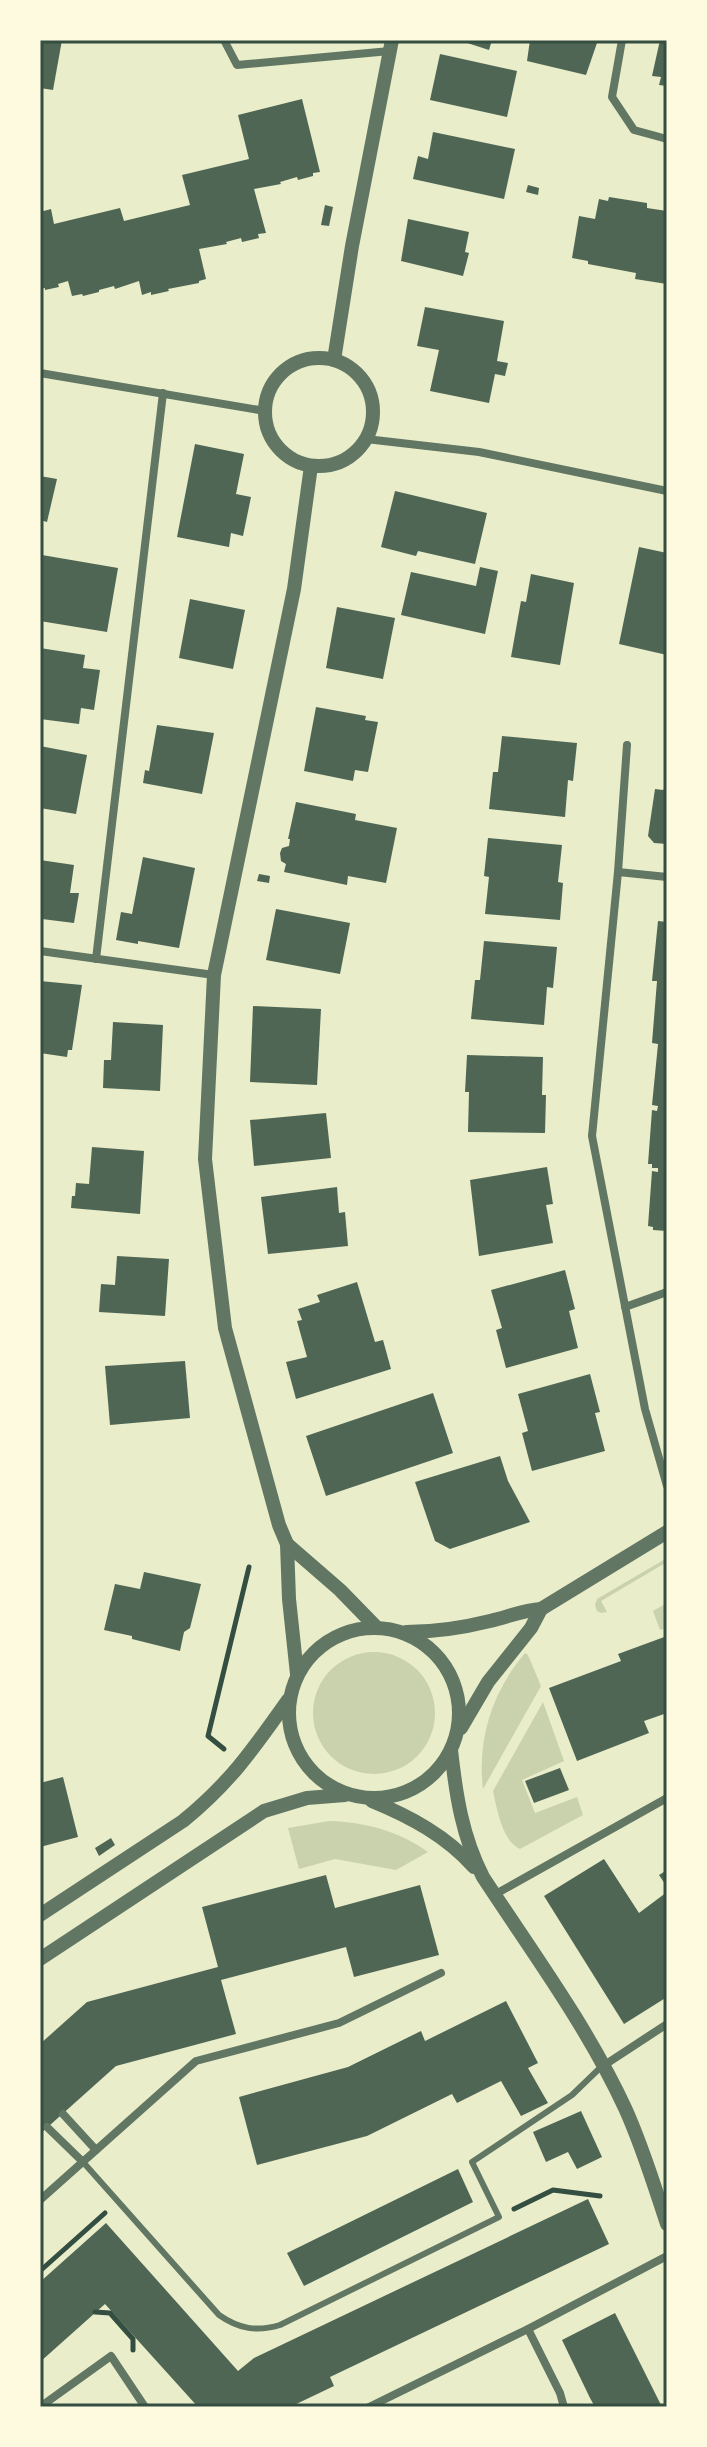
<svg xmlns="http://www.w3.org/2000/svg" width="707" height="2447" viewBox="0 0 707 2447" font-family="'DM Sans',sans-serif">
  <style>
    .green { fill: #cad2ad }
    .building { fill: #4f6655 }
    .lines { fill: none; stroke-linecap: round; stroke-linejoin: round }
    .path { stroke: #344e41; stroke-width: 5 }
    .service { stroke: #617663; stroke-width: 6 }
    .minor { stroke: #617663; stroke-width: 8 }
    .tertiary { stroke: #617663; stroke-width: 14 }
    .neatline { fill: none; stroke: #344e41; stroke-width: 3 }
  </style>
  <rect width="100%" height="100%" fill="#e9edc9"/>
  <!-- green -->
  <g class="green">
    <path d="M667,1558V1562L601,1601L607,1612L601,1613L597,1611L595,1605L597,1599Z"/>
    <path d="M667,1603V1628L660,1630L653,1611Z"/>
    <circle cx="374" cy="1713" r="61"/>
    <path d="M525,1653L528,1655L541,1686L483,1789C477,1739 492,1692 525,1653Z"/>
    <path d="M543,1702L564,1761L522,1780L535,1813L577,1797L583,1815L520,1849C502,1841 497,1809 493,1791Z"/>
    <path d="M329,1821C365,1822 399,1831 428,1852L396,1870L335,1859L299,1869L288,1828Z"/>
  </g>
  <!-- building -->
  <g class="building">
    <path d="M40,40H62L53,90L40,88Z"/>
    <path d="M458,40H492L489,50Z"/>
    <path d="M530,40H598L586,75L527,61Z"/>
    <path d="M660,40H667V86L659,85L661,77L652,76Z"/>
    <path d="M440,54L517,71L507,117L430,100Z"/>
    <path d="M302,99L320,172L313,173V176L298,180L297,177L280,182L281,184L254,189L266,233L258,234L259,238L242,242L241,238L226,242L227,244L199,249L206,279L199,281V283L168,289L169,291L151,295V292L142,295L139,281L115,289L114,286L99,290V292L83,296L82,294L72,296L68,281L58,284L59,287L45,290V288L40,289V212L51,209L54,224L120,208L124,221L190,205L182,175L249,159L238,115Z"/>
    <path d="M433,132L515,149L504,199L413,179L418,156L428,159Z"/>
    <path d="M528,185L539,188L538,195L526,192Z"/>
    <path d="M609,197L647,203V208L667,211V284L635,279L636,273L588,264V261L572,258L579,216L595,219L599,199L608,201Z"/>
    <path d="M325,205L333,207L329,226L321,225Z"/>
    <path d="M408,219L469,232L465,252L469,253L463,276L401,261Z"/>
    <path d="M425,307L504,321L497,361L508,363L505,376L495,374L489,403L430,391L439,350L417,346Z"/>
    <path d="M195,444L244,454L236,494L251,497L243,536L231,533L229,547L177,537Z"/>
    <path d="M40,476L57,479L47,522L40,520Z"/>
    <path d="M395,491L487,513L475,564L418,551L416,556L381,547Z"/>
    <path d="M639,547L667,553V655L619,644Z"/>
    <path d="M42,555L118,568L107,632L40,621Z"/>
    <path d="M480,567L498,571L485,634L401,615L411,572L476,586Z"/>
    <path d="M531,574L574,583L560,665L511,657L521,601L526,602Z"/>
    <path d="M190,599L245,610L233,669L179,658Z"/>
    <path d="M337,607L395,618L383,679L326,668Z"/>
    <path d="M40,648L85,655L83,668L100,670L94,710L81,708L79,724L40,719Z"/>
    <path d="M316,707L366,716L365,720L378,722L368,772L355,770L353,781L304,771Z"/>
    <path d="M157,725L214,733L202,794L143,783L145,770L149,771Z"/>
    <path d="M502,736L577,743L573,781L568,780L565,817L489,809L493,772H498Z"/>
    <path d="M40,746L87,755L76,814L40,808Z"/>
    <path d="M667,786V844L654,843L648,836L655,789L663,790Z"/>
    <path d="M296,802L356,814L355,820L397,828L386,883L348,876L347,885L284,872L286,864L281,861L280,853L282,848L289,846L290,839H288Z"/>
    <path d="M488,838L562,845L558,882L563,883L560,920L485,914L489,877L484,876Z"/>
    <path d="M143,857L195,868L179,948L138,941V944L116,940L121,912L132,914Z"/>
    <path d="M40,860L74,865L70,893H79L74,923L42,919V914L40,913Z"/>
    <path d="M259,874L270,876L269,883L257,881Z"/>
    <path d="M276,909L350,923L340,974L266,960Z"/>
    <path d="M658,921L667,922V1231L653,1230V1227L648,1226L652,1171L658,1172V1168H652V1164H648L652,1110L657,1111L658,1106L652,1105L658,1044L652,1043L657,981H652Z"/>
    <path d="M484,941L557,947L553,988L547,987L544,1025L471,1019L475,980H480Z"/>
    <path d="M40,981L82,985L72,1050H68L67,1057L40,1053Z"/>
    <path d="M253,1006L321,1009L317,1085L250,1082Z"/>
    <path d="M113,1022L163,1025L160,1091L103,1088L104,1060H111Z"/>
    <path d="M467,1055L543,1057L542,1095H546L545,1133L468,1132L469,1092H465Z"/>
    <path d="M326,1113L331,1158L254,1166L250,1120Z"/>
    <path d="M92,1147L144,1151L140,1214L71,1208L72,1196H75L76,1183L89,1184Z"/>
    <path d="M547,1167L553,1204L546,1205L553,1243L479,1256L470,1180Z"/>
    <path d="M337,1187L339,1213L345,1212L348,1246L268,1254L261,1197Z"/>
    <path d="M117,1256L169,1259L165,1316L99,1312L101,1284L115,1285Z"/>
    <path d="M565,1270L575,1309L569,1311L578,1348L506,1368L496,1330L502,1328L491,1290Z"/>
    <path d="M357,1282L375,1342L383,1340L391,1369L296,1399L286,1362L307,1357L297,1321L302,1320L298,1309L320,1302L317,1295Z"/>
    <path d="M185,1361L190,1418L110,1425L105,1366Z"/>
    <path d="M590,1374L600,1412L595,1413L605,1451L532,1471L522,1433L528,1431L518,1394Z"/>
    <path d="M433,1393L453,1453L326,1496L306,1436Z"/>
    <path d="M500,1456L508,1481L530,1522L450,1549L435,1541L415,1482Z"/>
    <path d="M144,1572L201,1584L190,1628L184,1632L180,1651L132,1639V1636L104,1630L115,1584L140,1589Z"/>
    <path d="M667,1636V1713L644,1721L649,1733L577,1761L549,1688L621,1661L618,1654Z"/>
    <path d="M560,1768L569,1790L534,1803L525,1781Z"/>
    <path d="M63,1777L78,1837L40,1847V1783Z"/>
    <path d="M111,1838L115,1845L99,1856L95,1848Z"/>
    <path d="M604,1859L639,1913L667,1892V1997L624,2024L544,1896Z"/>
    <path d="M667,1870V1887L659,1875Z"/>
    <path d="M326,1875L335,1908L420,1885L439,1955L354,1977L346,1947L221,1980L236,2034L116,2066L40,2134V2044L87,2002L218,1967L202,1907Z"/>
    <path d="M506,2001L538,2063L528,2068L548,2103L521,2116L501,2081L457,2103L452,2094L367,2136L257,2165L239,2097L348,2067L421,2031L425,2041Z"/>
    <path d="M581,2111L602,2157L577,2169L568,2152L546,2162L533,2132Z"/>
    <path d="M458,2169L473,2202L304,2286L287,2253Z"/>
    <path d="M588,2199L609,2244L330,2377L334,2386L290,2407H198L105,2304L40,2362V2282L106,2223L238,2371L254,2358Z"/>
    <path d="M615,2313L662,2407H595L590,2398L562,2340Z"/>
  </g>
  <g class="lines">
    <!-- path -->
    <g class="path">
      <path d="M224,1749L208,1736L249,1567"/>
      <path d="M514,2209L553,2190L600,2196"/>
      <path d="M40,2271L105,2213"/>
      <path d="M95,2312L110,2313L133,2339V2350"/>
    </g>
    <!-- service -->
    <path class="service" d="M83,2162L219,2315C239,2329 257,2332 280,2325L499,2217L472,2162L572,2095L602,2066"/>
    <!-- minor -->
    <g class="minor">
      <path d="M224,40L237,65L390,51"/>
      <path d="M622,40L612,97L634,130L667,139"/>
      <path d="M40,373L265,411"/>
      <path d="M366,439L479,452L667,491"/>
      <path d="M627,745L618,872L592,1136L645,1409L667,1486"/>
      <path d="M618,872L667,877"/>
      <path d="M40,951L214,975"/>
      <path d="M96,959L163,393"/>
      <path d="M625,1307L667,1292"/>
      <path d="M494,1895L667,1798"/>
      <path d="M603,2066L667,2024"/>
      <path d="M63,2114L96,2150"/>
      <path d="M47,2127L83,2162"/>
      <path d="M40,2200L196,2061L339,2023L441,1973"/>
      <path d="M528,2329L560,2393L564,2407"/>
      <path d="M40,2407L111,2356L145,2407"/>
      <path d="M369,2407L528,2329L667,2256"/>
    </g>
    <!-- tertiary -->
    <g class="tertiary">
      <circle cx="319" cy="412" r="54"/>
      <path d="M334,360L352,246L392,40"/>
      <path d="M287,1544L340,1590L376,1627"/>
      <circle cx="374" cy="1713" r="85"/>
      <path d="M406,1632C435,1632 462,1628 490,1621C508,1617 523,1610 541,1609L667,1532"/>
      <path d="M297,1674L289,1599L287,1544L279,1525L225,1328L205,1159L214,975L294,589L311,466"/>
      <path d="M461,1728L488,1682L531,1628L541,1609"/>
      <path d="M451,1750C456,1795 462,1836 483,1877C532,1952 587,2026 625,2108C642,2145 654,2185 667,2224"/>
      <path d="M372,1801C411,1817 446,1836 474,1867"/>
      <path d="M40,1915L183,1821C230,1783 254,1748 288,1700"/>
      <path d="M40,1959L264,1811L307,1798L345,1795"/>
    </g>
  </g>
  <!-- border -->
  <rect width="707" height="2447" fill="none" stroke="#fefae0" stroke-width="84"/>
  <rect x="42" y="42" width="623" height="2363" class="neatline"/>
</svg>
